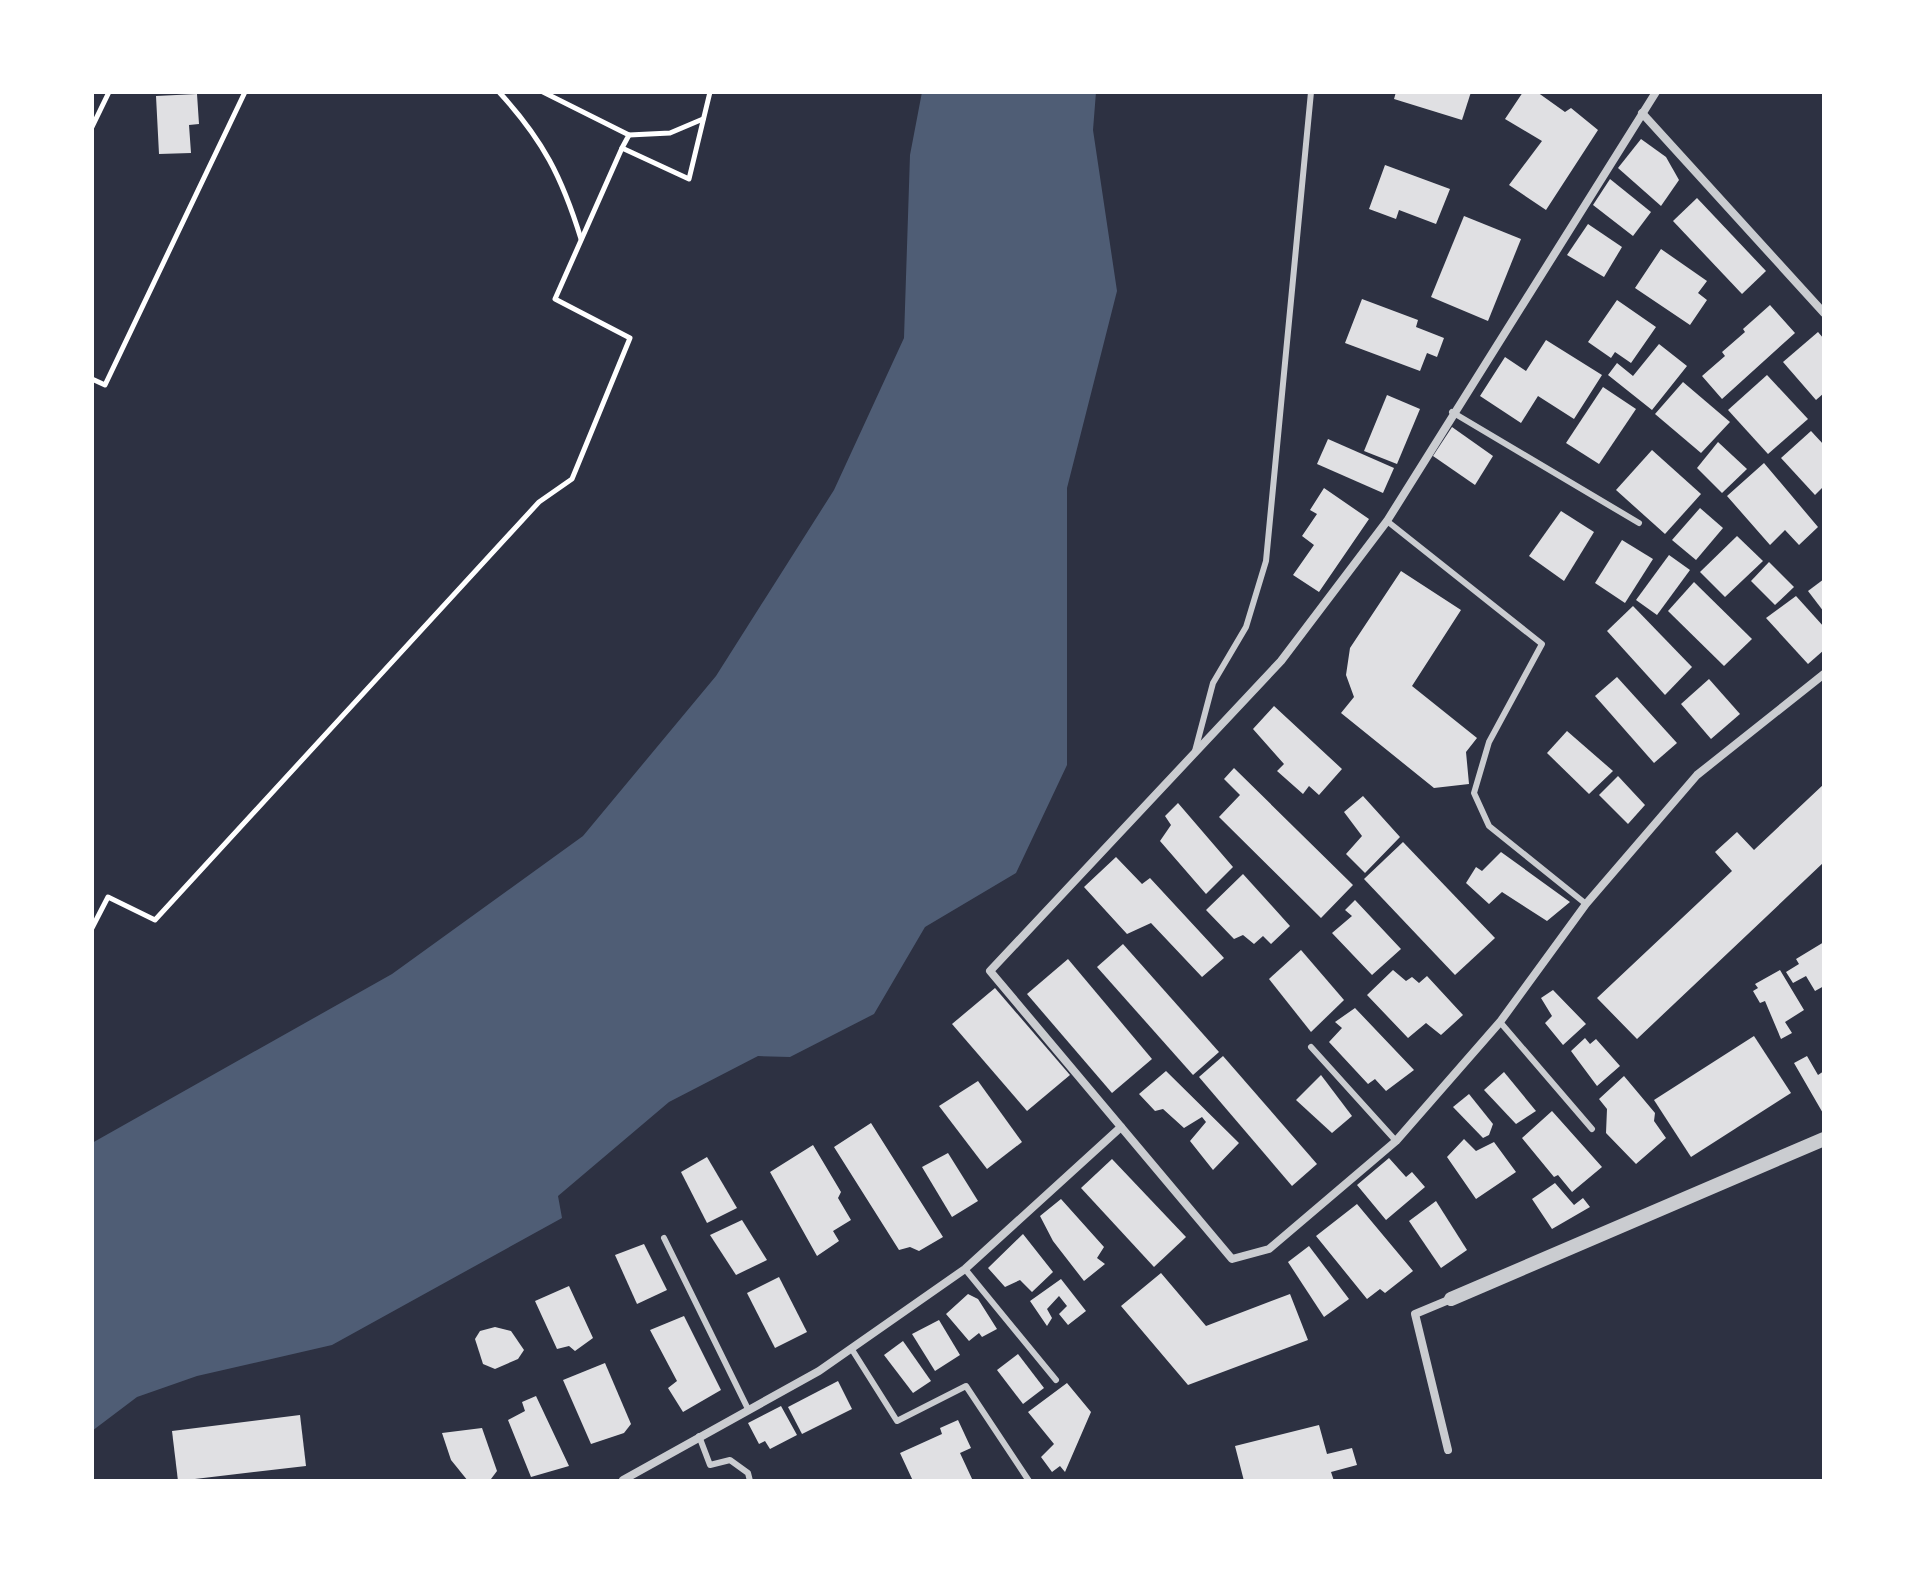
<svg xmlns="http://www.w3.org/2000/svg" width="1916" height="1573" viewBox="0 0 1916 1573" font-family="'Work Sans',sans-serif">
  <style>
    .water { fill: #4f5d75 }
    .building { fill: #e0e0e3 }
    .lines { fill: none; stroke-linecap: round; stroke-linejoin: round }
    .path { stroke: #fff; stroke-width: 5 }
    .service { stroke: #caccd0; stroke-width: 6 }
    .minor { stroke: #caccd0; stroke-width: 8 }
    .tertiary { stroke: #caccd0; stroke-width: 14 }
  </style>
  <rect width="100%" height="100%" fill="#2d3142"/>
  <!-- water -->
  <path class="water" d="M922,92H1096L1093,130L1117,291L1067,488V765L1016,873L925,927L874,1014L790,1057L758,1056L669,1102L558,1196L562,1218L332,1345L197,1376L137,1397L92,1431V1143L392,974L583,836L716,676L834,490L904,338L910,155Z"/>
  <!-- building -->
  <g class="building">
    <path d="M1396,92H1471L1462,120L1394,99Z"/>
    <path d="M1523,92H1537L1565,112L1571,108L1598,130L1546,210L1509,185L1542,141L1505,119Z"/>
    <path d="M197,94L199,124L189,125L191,153L159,154L156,96Z"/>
    <path d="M1641,139L1666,157L1679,180L1661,206L1618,168Z"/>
    <path d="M1385,165L1450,189L1436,224L1399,210L1396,219L1369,209Z"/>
    <path d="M1610,179L1651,212L1633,236L1593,205Z"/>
    <path d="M1697,198L1766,271L1742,294L1673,221Z"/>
    <path d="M1464,216L1521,239L1488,321L1431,297Z"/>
    <path d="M1588,224L1622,247L1604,277L1567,255Z"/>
    <path d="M1661,249L1707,281L1698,293L1707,300L1690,325L1635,288Z"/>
    <path d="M1362,299L1418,320L1416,327L1444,338L1437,357L1427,353L1420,371L1345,343Z"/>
    <path d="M1617,300L1656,327L1631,363L1615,352L1611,358L1588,342Z"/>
    <path d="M1770,305L1795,333L1722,399L1702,376L1725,356L1722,352L1745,332L1743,329Z"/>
    <path d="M1818,332L1824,339V393L1816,400L1783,362Z"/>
    <path d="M1546,340L1602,375L1574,419L1538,396L1521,423L1480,396L1505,357L1526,371Z"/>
    <path d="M1659,344L1687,366L1652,410L1608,375L1617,363L1633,376Z"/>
    <path d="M1767,375L1808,419L1768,454L1728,410Z"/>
    <path d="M1683,382L1730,422L1701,453L1655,414Z"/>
    <path d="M1603,387L1636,409L1599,464L1566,443Z"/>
    <path d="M1387,395L1420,409L1397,464L1364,451Z"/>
    <path d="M1452,427L1493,456L1475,485L1433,456Z"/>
    <path d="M1811,431L1824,445V486L1815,495L1781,458Z"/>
    <path d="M1328,439L1394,468L1383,493L1317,464Z"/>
    <path d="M1718,442L1747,469L1722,493L1697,468Z"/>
    <path d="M1652,450L1701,494L1665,534L1616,490Z"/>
    <path d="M1764,463L1818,527L1799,545L1785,530L1770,545L1727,496Z"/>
    <path d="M1324,488L1369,519L1319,592L1293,575L1314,545L1302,536L1317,514L1310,510Z"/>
    <path d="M1700,508L1723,528L1696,560L1672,540Z"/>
    <path d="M1561,511L1594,532L1564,581L1529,556Z"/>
    <path d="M1737,536L1763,561L1725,597L1700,572Z"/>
    <path d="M1622,540L1653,559L1625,603L1595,583Z"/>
    <path d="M1669,555L1690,570L1657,615L1636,600Z"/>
    <path d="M1769,562L1794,587L1775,605L1751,581Z"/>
    <path d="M1401,571L1461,610L1412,686L1477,738L1466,752L1469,784L1434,788L1341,713L1354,697L1346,675L1350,648Z"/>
    <path d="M1824,579V612L1808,591Z"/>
    <path d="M1694,582L1752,639L1724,666L1668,611Z"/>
    <path d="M1796,596L1824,627V650L1808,664L1766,618Z"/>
    <path d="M1633,606L1692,667L1665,695L1607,631Z"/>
    <path d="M1617,677L1677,743L1654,763L1595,696Z"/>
    <path d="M1709,679L1740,714L1711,739L1681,704Z"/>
    <path d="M1274,706L1342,769L1319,795L1309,786L1303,794L1277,771L1284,764L1253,729Z"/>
    <path d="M1567,731L1613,771L1589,794L1547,753Z"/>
    <path d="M1234,768L1353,885L1321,918L1219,817L1240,795L1224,779Z"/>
    <path d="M1618,776L1645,805L1628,824L1599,795Z"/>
    <path d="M1824,784V862L1637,1039L1597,998L1732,871L1715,852L1737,832L1754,850Z"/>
    <path d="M1363,796L1400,837L1365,873L1346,854L1362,836L1344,812Z"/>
    <path d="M1178,803L1233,867L1206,894L1160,841L1171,825L1165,816Z"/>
    <path d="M1403,842L1495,938L1455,975L1364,879Z"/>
    <path d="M1501,852L1570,902L1547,921L1502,892L1489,904L1466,883L1476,867L1482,871Z"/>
    <path d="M1116,857L1142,884L1150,878L1224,958L1202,977L1151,923L1127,934L1084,887Z"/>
    <path d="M1243,874L1290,926L1271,944L1263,936L1254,944L1243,935L1234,939L1206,910Z"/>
    <path d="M1355,900L1401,949L1372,975L1332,933L1352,916L1345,910Z"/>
    <path d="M1824,942V986L1815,991L1806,976L1793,983L1786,972L1799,964L1796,959Z"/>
    <path d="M1123,944L1219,1052L1193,1075L1097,967Z"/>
    <path d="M1301,950L1344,1000L1311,1032L1269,979Z"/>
    <path d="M1068,959L1152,1059L1112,1093L1027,994Z"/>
    <path d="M1393,970L1406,981L1412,977L1419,983L1427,976L1463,1015L1441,1035L1426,1023L1408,1038L1367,995Z"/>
    <path d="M1780,970L1804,1010L1785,1022L1792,1033L1781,1039L1765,1001L1760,1003L1753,991L1758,988L1755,984Z"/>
    <path d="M995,988L1070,1075L1027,1111L952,1024Z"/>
    <path d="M1553,990L1586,1024L1563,1045L1545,1023L1552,1016L1541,998Z"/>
    <path d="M1355,1008L1414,1070L1386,1091L1375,1079L1368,1084L1329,1042L1342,1028L1335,1022Z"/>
    <path d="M1754,1036L1791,1093L1691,1157L1654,1100Z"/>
    <path d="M1585,1038L1590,1044L1596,1039L1620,1066L1597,1086L1571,1051Z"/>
    <path d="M1223,1056L1317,1164L1292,1186L1199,1077Z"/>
    <path d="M1807,1056L1818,1075L1824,1071V1115L1794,1063Z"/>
    <path d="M1166,1071L1239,1143L1213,1170L1190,1141L1206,1122L1202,1117L1184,1128L1163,1109L1155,1111L1139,1094Z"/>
    <path d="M1504,1072L1536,1111L1516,1124L1484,1090Z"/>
    <path d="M1321,1075L1352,1116L1332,1133L1296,1100Z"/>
    <path d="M1624,1076L1655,1113L1654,1121L1666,1138L1636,1164L1606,1133L1607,1109L1599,1099Z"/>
    <path d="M978,1081L1022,1142L987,1169L939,1106Z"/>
    <path d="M1469,1094L1493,1124L1489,1135L1483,1138L1453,1107Z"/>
    <path d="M1552,1111L1602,1167L1572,1192L1558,1175L1554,1177L1522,1138Z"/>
    <path d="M871,1123L943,1237L919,1251L910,1247L899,1250L834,1147Z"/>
    <path d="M1464,1139L1476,1151L1494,1142L1516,1172L1476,1199L1447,1157Z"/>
    <path d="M813,1145L841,1192L838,1198L851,1220L833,1231L839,1241L817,1256L770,1172Z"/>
    <path d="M948,1153L978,1201L952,1217L922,1167Z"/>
    <path d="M707,1157L737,1208L707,1223L681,1172Z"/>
    <path d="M1389,1158L1406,1177L1412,1172L1425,1187L1386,1220L1357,1185Z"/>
    <path d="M1112,1159L1186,1237L1154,1267L1081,1188Z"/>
    <path d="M1555,1183L1574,1205L1583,1198L1590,1207L1552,1229L1532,1199Z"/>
    <path d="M1061,1199L1104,1247L1097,1258L1105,1264L1084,1281L1053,1241L1040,1216Z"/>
    <path d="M1436,1201L1467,1250L1441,1268L1409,1221Z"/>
    <path d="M1357,1204L1413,1271L1385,1293L1380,1289L1367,1299L1316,1236Z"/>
    <path d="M742,1220L767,1260L736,1275L710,1235Z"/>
    <path d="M1023,1234L1053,1272L1032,1292L1020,1280L1005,1287L988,1268Z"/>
    <path d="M644,1244L667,1290L637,1304L615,1255Z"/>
    <path d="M1309,1246L1349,1299L1324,1317L1288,1262Z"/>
    <path d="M1161,1273L1206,1326L1290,1294L1308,1340L1188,1385L1121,1306Z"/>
    <path d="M779,1277L807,1332L775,1348L747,1293Z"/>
    <path d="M1061,1279L1086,1311L1068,1325L1059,1314L1067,1306L1059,1296L1047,1309L1052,1318L1047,1326L1030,1301Z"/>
    <path d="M569,1286L593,1338L575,1351L569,1346L557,1349L535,1301Z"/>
    <path d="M968,1294L978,1299L997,1329L982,1337L979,1333L969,1341L946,1314Z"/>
    <path d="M684,1316L721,1390L683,1412L668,1388L677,1381L650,1330Z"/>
    <path d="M939,1320L960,1355L935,1371L912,1334Z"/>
    <path d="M495,1327L511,1331L524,1350L518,1359L495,1369L483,1364L475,1339L480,1331Z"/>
    <path d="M903,1341L931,1381L913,1393L884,1355Z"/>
    <path d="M1018,1354L1044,1388L1023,1404L997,1370Z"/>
    <path d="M605,1363L631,1424L624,1433L591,1444L563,1380Z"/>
    <path d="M838,1381L852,1409L802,1434L788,1407Z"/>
    <path d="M1067,1383L1091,1412L1065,1472L1060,1466L1052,1472L1041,1457L1054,1444L1028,1412Z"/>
    <path d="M536,1396L569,1466L531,1477L508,1420L525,1411L522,1402Z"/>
    <path d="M781,1406L797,1435L770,1449L765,1441L759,1444L748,1423Z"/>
    <path d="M300,1415L306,1466L178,1481L172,1431Z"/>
    <path d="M958,1420L971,1448L960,1453L973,1481H913L900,1453L942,1434L940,1428Z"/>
    <path d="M1319,1425L1327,1454L1352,1448L1357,1465L1331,1472L1334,1481H1244L1235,1446Z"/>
    <path d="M482,1428L497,1471L491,1479L468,1481L451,1460L442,1433Z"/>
  </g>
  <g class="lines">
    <!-- path -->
    <g class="path">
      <path d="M499,92C543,140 562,177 581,239"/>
      <path d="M543,92L629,135L622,148L689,179L710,92"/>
      <path d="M92,127L109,92"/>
      <path d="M629,135L670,133L703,119"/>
      <path d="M92,379L105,385L245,92"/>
      <path d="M92,928L108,897L155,920L539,502L572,479L630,338L555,299L622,148"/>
    </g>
    <!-- service -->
    <g class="service">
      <path d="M1452,412L1639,523"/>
      <path d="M1387,521L1542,644L1489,742L1474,793L1489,826L1586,904"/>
      <path d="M1195,751L1213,683L1246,627L1266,561L1311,92"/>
      <path d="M1500,1022L1592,1129"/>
      <path d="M1311,1047L1396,1141"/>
      <path d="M664,1238L748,1409"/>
      <path d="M965,1269L1056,1380"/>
      <path d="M851,1348L897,1421L966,1386L1029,1481"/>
      <path d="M699,1436L710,1465L730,1460L748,1473L750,1481"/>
    </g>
    <!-- minor -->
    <g class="minor">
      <path d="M1656,92L1387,521L1281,661L990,971L1232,1259L1269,1249L1396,1141L1500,1022L1586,904L1697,775L1824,674"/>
      <path d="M1642,113L1824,313"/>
      <path d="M1448,1450L1415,1314L1451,1299"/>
      <path d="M623,1480L819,1371L965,1269L1121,1127"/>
    </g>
    <!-- tertiary -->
    <path class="tertiary" d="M1451,1299L1824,1139"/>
  </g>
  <!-- border -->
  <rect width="1916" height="1573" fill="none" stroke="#ffffff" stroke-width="188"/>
</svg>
